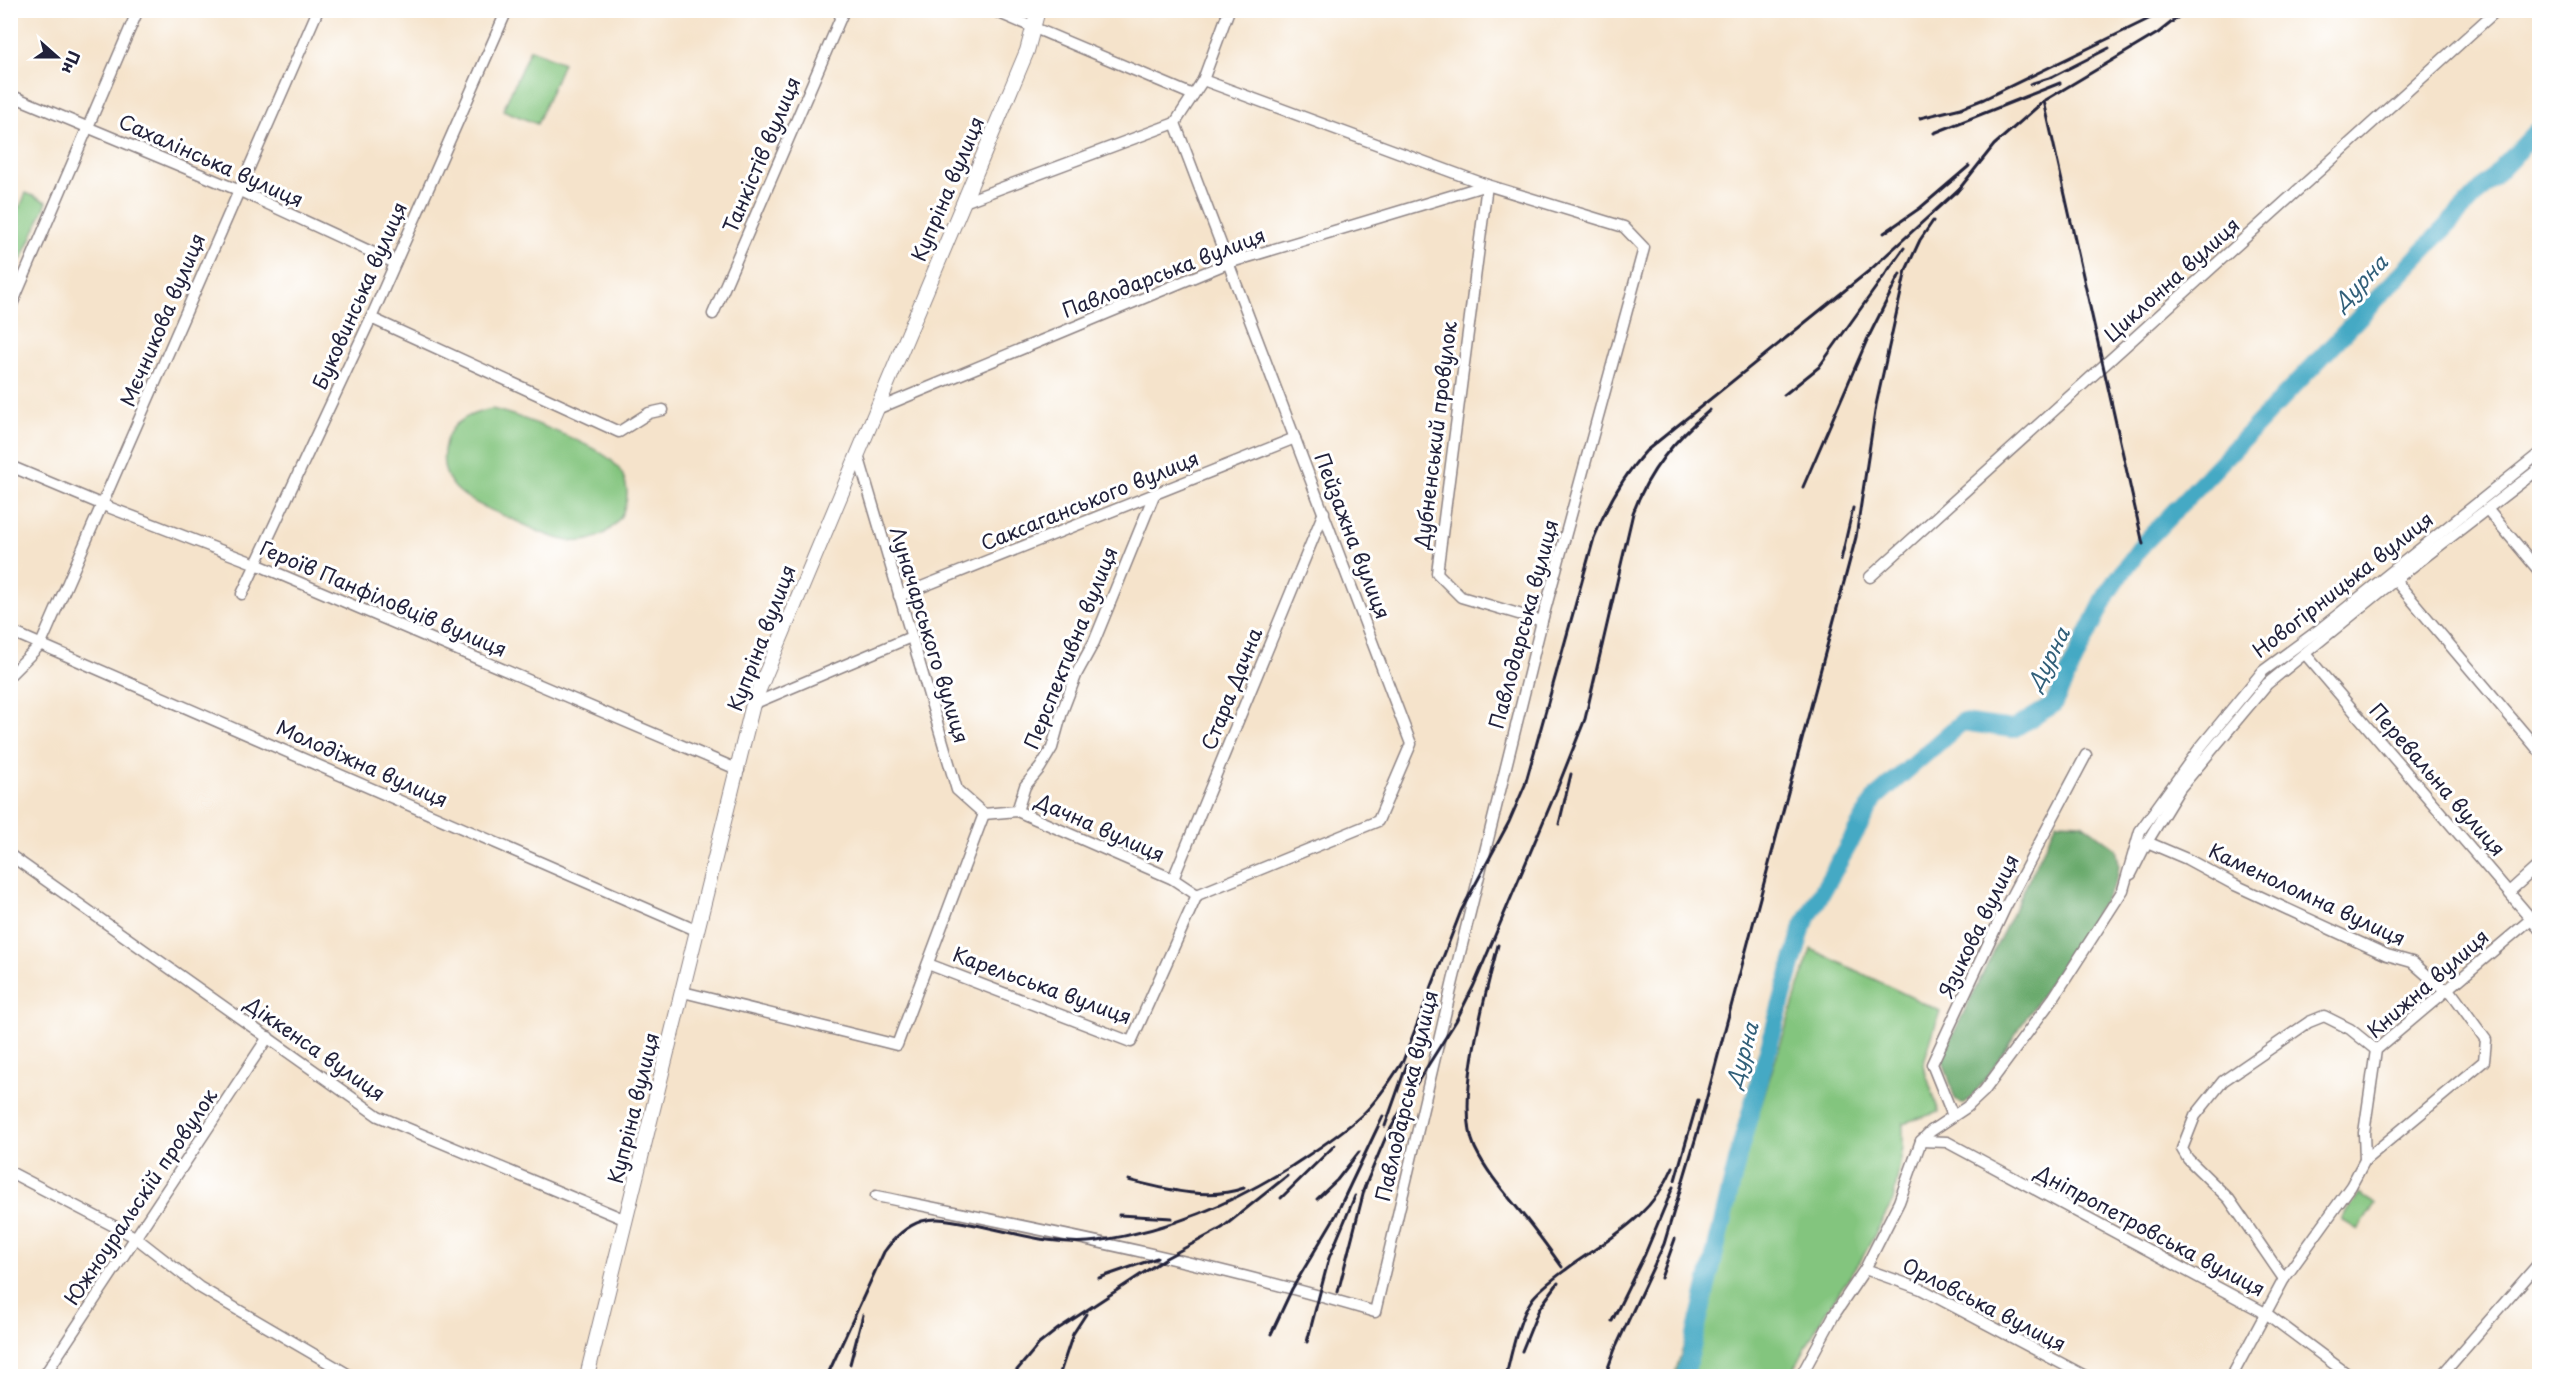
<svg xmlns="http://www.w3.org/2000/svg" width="2550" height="1387" viewBox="0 0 2550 1387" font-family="'Playpen Sans',sans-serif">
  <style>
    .green { fill: #83c57e; stroke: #52745c; stroke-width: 1.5 }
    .forest { fill: #6aaa6d; stroke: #466654; stroke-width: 1.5 }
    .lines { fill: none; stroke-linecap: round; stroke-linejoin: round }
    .river { stroke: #44a9c4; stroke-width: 18 }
    .minor-casing { stroke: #8c8283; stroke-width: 13 }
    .secondary-casing { stroke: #8c8283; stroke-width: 16 }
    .minor { stroke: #fff; stroke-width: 10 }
    .secondary { stroke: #fff; stroke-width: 14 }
    .rail { stroke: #22223b; stroke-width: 3 }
    .labels { text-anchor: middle; stroke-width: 6; stroke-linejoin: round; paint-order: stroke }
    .street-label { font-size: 20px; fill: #22223b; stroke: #fff }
    .water-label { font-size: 21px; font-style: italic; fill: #315f79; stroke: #fff }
  </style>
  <rect width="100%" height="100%" fill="#fff"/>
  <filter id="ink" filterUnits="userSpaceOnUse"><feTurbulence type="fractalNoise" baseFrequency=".0167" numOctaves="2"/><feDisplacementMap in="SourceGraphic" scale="12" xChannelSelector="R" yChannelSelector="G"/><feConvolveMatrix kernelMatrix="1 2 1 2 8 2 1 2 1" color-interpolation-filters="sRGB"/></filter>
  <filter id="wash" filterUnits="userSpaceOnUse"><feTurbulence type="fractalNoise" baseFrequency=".008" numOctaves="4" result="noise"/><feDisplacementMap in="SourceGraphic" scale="24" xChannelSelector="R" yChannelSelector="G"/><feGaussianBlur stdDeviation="1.35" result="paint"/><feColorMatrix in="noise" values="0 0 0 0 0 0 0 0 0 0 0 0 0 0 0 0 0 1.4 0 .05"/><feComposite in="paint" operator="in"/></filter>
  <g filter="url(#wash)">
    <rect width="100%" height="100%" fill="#f5e3cb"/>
    <!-- green -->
    <g class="green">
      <path d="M530,49L563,63L537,124L503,110Z"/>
      <path d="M26,193L47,202L22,259L11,255V204L20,207Z"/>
      <path d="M492,409C517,415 594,444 612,461C648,494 614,551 564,540C547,537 530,527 514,520C478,504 432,491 446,441C452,420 473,413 492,409Z"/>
      <path d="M1811,949L1940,1011L1923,1065L1939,1112L1903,1123V1148L1893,1201L1861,1260L1825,1313L1790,1376H1674Z"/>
      <path d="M2359,1194L2375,1204L2358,1230L2342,1220Z"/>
    </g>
    <!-- forest -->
    <path class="forest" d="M2057,822L2082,823L2116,849L2119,863L2118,875L2113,887L1989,1074L1971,1098L1962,1104L1955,1099L1942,1057Z"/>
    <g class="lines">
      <!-- river -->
      <path class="river" d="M1685,1376L1741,1145L1803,926L1875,798L1962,722L2013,729L2053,705L2108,592L2143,544L2540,128"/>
    </g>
  </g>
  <g filter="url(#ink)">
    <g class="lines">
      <!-- minor casing -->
      <g class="minor-casing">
        <g id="minor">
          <path d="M992,10L1193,95"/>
          <path d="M1203,80L1487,185L1437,573L1461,597L1542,621"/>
          <path d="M10,95L238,190L395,263"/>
          <path d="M964,202L1175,123"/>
          <path d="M10,309L138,10"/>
          <path d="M713,314L844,10"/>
          <path d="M371,318L619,432L649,413L663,410"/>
          <path d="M858,455L957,790L984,814"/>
          <path d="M10,466L103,505L256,564L739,770"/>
          <path d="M2487,509L2540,572"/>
          <path d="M1870,577L2497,10"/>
          <path d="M2395,580L2540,752"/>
          <path d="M242,594L371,318L507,10"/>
          <path d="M899,596L1295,438"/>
          <path d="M10,631L698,931"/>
          <path d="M2306,655L2540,929"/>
          <path d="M10,675L41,644L318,10"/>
          <path d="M753,704L911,637"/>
          <path d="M1017,811L1025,786L1040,768L1052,748L1062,712L1077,673L1094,642L1154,495"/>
          <path d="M984,814L1017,811L1173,879L1197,895"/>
          <path d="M2147,842L2187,859L2235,885L2354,940L2387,955L2412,962L2445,991"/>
          <path d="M10,855L378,1116L626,1220"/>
          <path d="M2131,874L2147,842L2180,788L2267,684L2395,580L2540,468"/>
          <path d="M1173,879L1324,512"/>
          <path d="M2509,892L2540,864"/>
          <path d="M1197,895L1378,821L1411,744L1175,123L1203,80L1229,10"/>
          <path d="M928,964L1131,1042L1197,895"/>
          <path d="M683,992L897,1045L984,814"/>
          <path d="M1953,1116L1932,1064L2005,908L2086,755"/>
          <path d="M1921,1141L1947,1142L2267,1314L2350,1376"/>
          <path d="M2365,1160L2364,1133L2376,1050L2531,919"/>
          <path d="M10,1172L135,1237L199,1287L351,1376"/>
          <path d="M876,1196C1043,1230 1211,1263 1375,1312L1453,981L1542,621L1644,248L1624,227L1487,185L1228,263L877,409"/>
          <path d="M1865,1269L1921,1289L2085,1376"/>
          <path d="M2284,1279L2229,1199L2188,1159L2182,1149L2195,1116L2223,1081L2309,1022L2324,1016L2350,1029L2376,1050"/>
          <path d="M44,1376L268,1037"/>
          <path d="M1801,1376L1834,1315L1865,1269L1899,1202L1921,1141L1931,1131L1967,1107L1984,1091L2054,997L2123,890L2140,831L2199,749L2263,671L2320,629L2540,453"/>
          <path d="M2232,1376L2284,1279L2351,1186L2365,1160L2484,1061L2486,1040L2449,989"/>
          <path d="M2441,1376L2540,1262"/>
        </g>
      </g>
      <!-- secondary casing -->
      <g class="secondary-casing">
        <path id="secondary" d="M587,1376L753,704L1027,51L1038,10"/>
      </g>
      <!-- minor -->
      <use href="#minor" class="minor"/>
      <!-- secondary -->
      <use href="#secondary" class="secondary"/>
      <!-- rail -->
      <g class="rail">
        <path d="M2030,84L2052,77L2109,48"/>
        <path d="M2044,101L2143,544"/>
        <path d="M1920,118L1961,108L1984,99L2167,10"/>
        <path d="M1934,133L2060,83"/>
        <path d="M1956,193L1994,145L2044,101L2158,33L2187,10"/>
        <path d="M1884,233L1920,208L1969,166"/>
        <path d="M1784,395L1819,367L1904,248"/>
        <path d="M1803,487L1867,340L1900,274"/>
        <path d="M1841,560L1853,508"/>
        <path d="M1559,824L1571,774"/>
        <path d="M1498,945C1486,993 1454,1103 1475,1148C1487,1173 1506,1194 1523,1215C1537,1232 1550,1250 1562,1267"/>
        <path d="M1385,1126L1407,1064"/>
        <path d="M1128,1180C1165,1189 1207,1201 1244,1188"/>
        <path d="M1675,1180L1698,1100"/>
        <path d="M1363,1191L1385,1139L1410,1094L1456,1021L1474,985L1555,794L1585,719L1633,513C1649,470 1675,439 1710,410"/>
        <path d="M1281,1198L1335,1145"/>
        <path d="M1317,1199L1337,1180L1359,1152"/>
        <path d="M1119,1215L1172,1218"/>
        <path d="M1099,1278L1157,1258"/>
        <path d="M1661,1278L1675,1239"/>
        <path d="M1338,1292L1366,1183"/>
        <path d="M1612,1321L1645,1254L1673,1187"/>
        <path d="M1271,1334L1292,1289L1336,1215L1383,1116"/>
        <path d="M1307,1342L1329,1258L1355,1196"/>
        <path d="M1522,1351L1539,1309L1558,1283"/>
        <path d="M850,1364L863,1315"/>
        <path d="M827,1376L884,1252C894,1238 906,1226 922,1221C940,1216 959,1222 976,1225C1015,1233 1058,1247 1098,1241C1172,1229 1229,1205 1292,1166C1316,1150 1340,1135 1362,1115C1378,1100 1391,1080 1403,1061L1461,911L1509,822L1525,785L1594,538C1607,505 1622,477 1646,451L1870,270L1961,187"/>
        <path d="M1012,1376L1039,1344L1058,1329L1166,1258L1222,1228L1287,1176"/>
        <path d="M1059,1376L1073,1334L1086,1314"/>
        <path d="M1506,1376C1512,1351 1518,1319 1533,1298C1543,1286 1556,1277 1568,1268C1610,1238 1652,1217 1673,1167"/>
        <path d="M1605,1376L1615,1349L1664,1244L1699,1127L1856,537L1876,405L1906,270L1920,240L1933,221"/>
      </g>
    </g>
  </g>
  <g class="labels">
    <!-- street labels -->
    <g class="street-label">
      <text transform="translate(762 155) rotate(-67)" y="7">Танкістів вулиця</text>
      <text transform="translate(211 161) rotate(24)" y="7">Сахалінська вулиця</text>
      <text transform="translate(948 189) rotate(-67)" y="7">Купріна вулиця</text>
      <text transform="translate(1164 273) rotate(-21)" y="7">Павлодарська вулиця</text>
      <text transform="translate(2172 280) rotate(-42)" y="7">Циклонна вулиця</text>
      <text transform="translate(360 296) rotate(-66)" y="7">Буковинська вулиця</text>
      <text transform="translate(163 320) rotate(-67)" y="7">Мєчникова вулиця</text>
      <text transform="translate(1436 435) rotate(-83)" y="7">Дубненський провулок</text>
      <text transform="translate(1090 501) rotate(-22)" y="7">Саксаганського вулиця</text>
      <text transform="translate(1352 536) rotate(69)" y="7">Пейзажна вулиця</text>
      <text transform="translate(2343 585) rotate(-38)" y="7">Новогірницька вулиця</text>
      <text transform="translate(383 599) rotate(23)" y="7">Героїв Панфіловців вулиця</text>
      <text transform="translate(1524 624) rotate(-75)" y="7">Павлодарська вулиця</text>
      <text transform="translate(929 635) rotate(73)" y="7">Луначарського вулиця</text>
      <text transform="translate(762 638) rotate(-69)" y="7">Купріна вулиця</text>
      <text transform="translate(1071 648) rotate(-68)" y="7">Перспективна вулиця</text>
      <text transform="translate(1232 689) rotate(-68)" y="7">Стара Дачна</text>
      <text transform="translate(362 764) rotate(24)" y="7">Молодіжна вулиця</text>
      <text transform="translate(2437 780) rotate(49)" y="7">Перевальна вулиця</text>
      <text transform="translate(1100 828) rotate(24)" y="7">Дачна вулиця</text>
      <text transform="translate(2307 895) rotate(25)" y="7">Каменоломна вулиця</text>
      <text transform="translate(1979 926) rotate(-64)" y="7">Язикова вулиця</text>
      <text transform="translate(2428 984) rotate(-41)" y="7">Книжна вулиця</text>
      <text transform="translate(1042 986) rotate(20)" y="7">Карельська вулиця</text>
      <text transform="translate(315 1049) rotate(35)" y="7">Діккенса вулиця</text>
      <text transform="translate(1407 1096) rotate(-77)" y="7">Павлодарська вулиця</text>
      <text transform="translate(634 1108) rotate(-76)" y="7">Купріна вулиця</text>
      <text transform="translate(141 1197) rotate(-56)" y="7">Южноуральскій провулок</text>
      <text transform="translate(2150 1231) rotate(28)" y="7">Дніпропетровська вулиця</text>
      <text transform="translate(1984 1305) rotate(27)" y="7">Орловська вулиця</text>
    </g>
    <!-- water labels -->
    <g class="water-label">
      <text transform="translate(2361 283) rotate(-46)" y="7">Дурна</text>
      <text transform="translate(2049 659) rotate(-63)" y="7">Дурна</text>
      <text transform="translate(1743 1055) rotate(-74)" y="7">Дурна</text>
    </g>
  </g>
  <!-- margin -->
  <rect width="2550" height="1387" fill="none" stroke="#fff" stroke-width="36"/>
  <!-- north arrow -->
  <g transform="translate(57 57) rotate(111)" stroke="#ffffff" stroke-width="4.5" paint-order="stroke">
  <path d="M0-4.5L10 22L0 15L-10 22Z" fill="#22223b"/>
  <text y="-9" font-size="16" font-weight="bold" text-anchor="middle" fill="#22223b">Пн</text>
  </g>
</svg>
